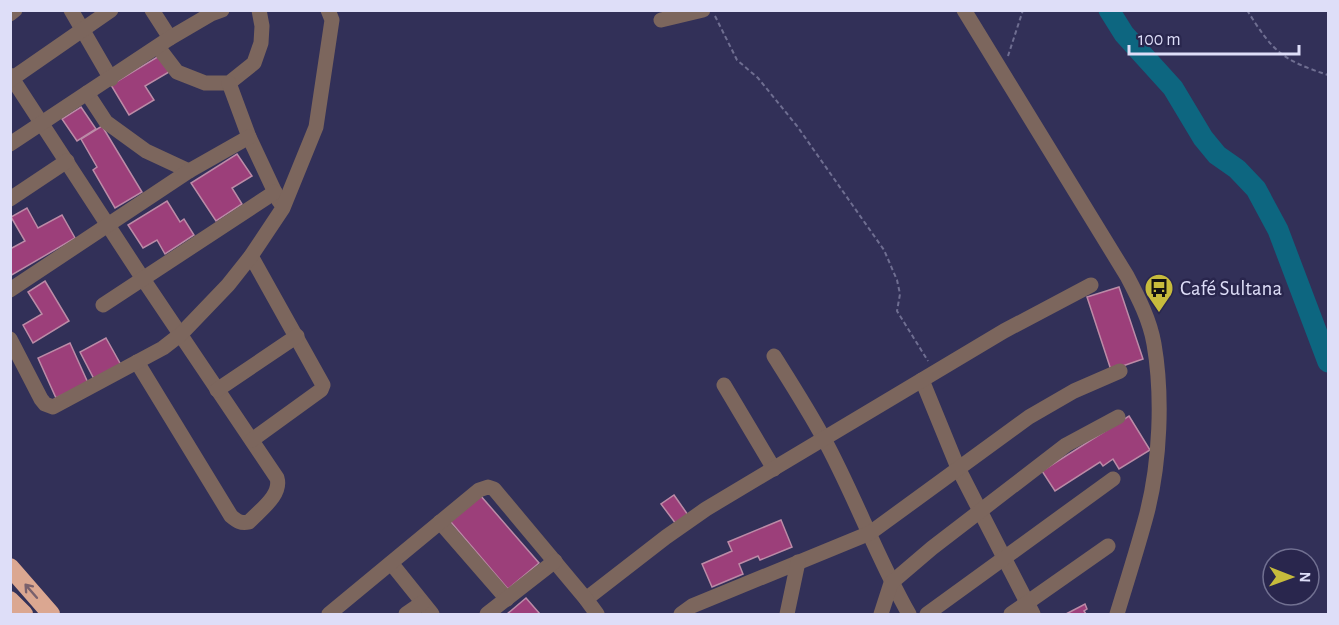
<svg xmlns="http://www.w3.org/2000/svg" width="1339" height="625" viewBox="0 0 1339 625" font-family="'Alegreya Sans',sans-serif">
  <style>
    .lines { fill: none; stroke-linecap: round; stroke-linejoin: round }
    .river { stroke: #0d6680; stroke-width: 21 }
    .building { fill: #9c3f7a; stroke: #bc8ba7; stroke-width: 1.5 }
    .path { stroke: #6f6e91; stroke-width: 2; stroke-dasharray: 4.5 3; stroke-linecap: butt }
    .minor { stroke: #7c665d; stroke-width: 15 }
    .highway { stroke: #dba791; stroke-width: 18 }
    .oneway { stroke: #79606c }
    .labels { text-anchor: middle; stroke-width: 5; stroke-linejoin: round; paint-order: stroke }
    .poi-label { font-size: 21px; fill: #dedef8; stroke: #29264d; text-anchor: start }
  </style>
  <rect width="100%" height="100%" fill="#323058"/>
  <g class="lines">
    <!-- river -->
    <path class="river" d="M1109,10L1124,34L1173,88L1203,138L1217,155L1237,169L1256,189L1278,230L1328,362"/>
  </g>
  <!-- building -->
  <g class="building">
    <path d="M159,56L169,72L145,86L154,100L129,115L111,85Z"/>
    <path d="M81,107L96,129L77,141L62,119Z"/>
    <path d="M102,126L142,192L115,208L93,170L97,167L81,139Z"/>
    <path d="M237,154L252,176L232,188L242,204L216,221L191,183Z"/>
    <path d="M167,201L180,222L184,219L194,235L165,254L157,240L143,248L128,225Z"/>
    <path d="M27,208L38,228L62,215L75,238L10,276V249L25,241L11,217Z"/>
    <path d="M45,281L69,321L33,343L23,325L42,314L28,292Z"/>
    <path d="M1119,287L1143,359L1111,370L1087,297Z"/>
    <path d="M106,338L121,365L94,379L80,352Z"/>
    <path d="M70,343L88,383L56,398L38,358Z"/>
    <path d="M1129,416L1150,450L1119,469L1113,459L1103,466L1100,462L1055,491L1042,471Z"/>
    <path d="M480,495L539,563L508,589L450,521Z"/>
    <path d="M674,495L688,515L676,524L661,504Z"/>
    <path d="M781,520L792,547L760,560L758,556L739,564L743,574L712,587L702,564L732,551L728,542Z"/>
    <path d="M526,598L540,614H507Z"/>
    <path d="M1085,604L1087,609L1084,611L1086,614H1066Z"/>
  </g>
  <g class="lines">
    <!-- path -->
    <g class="path">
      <path d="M1247,10C1273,52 1282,60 1328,75"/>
      <path d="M715,16L737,60L758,78L797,126L884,250L897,280L900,294L897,311L928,361"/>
      <path d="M1008,56L1023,10"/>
    </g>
    <!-- minor -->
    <g class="minor">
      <path d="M71,10L111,79"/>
      <path d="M152,10L170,38"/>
      <path d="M964,10L1127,276C1138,297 1150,320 1154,344C1163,396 1160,462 1147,513C1138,547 1127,581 1117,614"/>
      <path d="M10,14L15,10"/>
      <path d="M661,20L703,10"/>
      <path d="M158,47L177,72L205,83H229L254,63L261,43L262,26L259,10"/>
      <path d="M10,75L143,279L277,478C282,495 260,510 249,522C241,524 237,521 231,516L137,362"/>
      <path d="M10,80L111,10"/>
      <path d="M229,83L249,137L279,201"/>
      <path d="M87,93L106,122L146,151L189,171"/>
      <path d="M10,144L170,38L211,14L222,10"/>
      <path d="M10,199L67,161"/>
      <path d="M251,256L323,385L321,390L252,440"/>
      <path d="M10,290L189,171L249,137"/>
      <path d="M103,305L275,192"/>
      <path d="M10,339L41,399L45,404L53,407L163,348L181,334L228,285L251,256L283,208L316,127L332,20L328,10"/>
      <path d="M774,356C791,383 809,411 824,439C855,496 877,558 909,614"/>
      <path d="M922,380L958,468L1033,614"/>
      <path d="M724,385L774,469"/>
      <path d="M217,390L297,336"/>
      <path d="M440,522L507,599"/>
      <path d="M391,563L432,614"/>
      <path d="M586,599L666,537L706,509L1004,331L1091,285"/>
      <path d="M329,614L479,490L488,487L494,489L586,599L597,614"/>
      <path d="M406,614L422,603"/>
      <path d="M487,614L555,561"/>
      <path d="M681,614L692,606L870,533L1029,417L1074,391L1120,371"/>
      <path d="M787,614L798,562"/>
      <path d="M881,614L891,583L932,548L1066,445L1118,417"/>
      <path d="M927,614L1113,479"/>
      <path d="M1011,614L1108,546"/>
    </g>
    <!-- highway -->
    <g class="highway">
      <path d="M10,567L51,614"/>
      <path d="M10,600L24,614"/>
    </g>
  </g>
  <!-- one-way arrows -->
  <defs><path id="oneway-shaft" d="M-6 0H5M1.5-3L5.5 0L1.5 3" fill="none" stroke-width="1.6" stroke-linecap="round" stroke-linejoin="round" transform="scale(1.5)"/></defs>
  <use class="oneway" href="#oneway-shaft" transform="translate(31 591) rotate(-131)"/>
  <!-- icons -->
  <defs>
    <g id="bus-pin" transform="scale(1.5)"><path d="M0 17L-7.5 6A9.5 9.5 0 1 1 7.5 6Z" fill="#c7bb3c" stroke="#29264d"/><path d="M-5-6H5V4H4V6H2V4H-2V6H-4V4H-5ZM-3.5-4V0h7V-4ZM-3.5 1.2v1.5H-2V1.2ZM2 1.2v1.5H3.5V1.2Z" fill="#111"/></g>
  </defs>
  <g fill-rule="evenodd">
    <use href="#bus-pin" x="1159" y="288"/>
  </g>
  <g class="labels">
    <!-- poi labels -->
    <g class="poi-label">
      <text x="1180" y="295">Café Sultana</text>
    </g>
  </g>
  <!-- border -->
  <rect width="1339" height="625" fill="none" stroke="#dedef8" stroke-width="24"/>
  <!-- north arrow -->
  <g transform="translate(1291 577) rotate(91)"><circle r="28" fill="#29264d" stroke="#717091" stroke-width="1.5"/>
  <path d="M0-4.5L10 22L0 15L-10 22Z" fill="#c7bb3c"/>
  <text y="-9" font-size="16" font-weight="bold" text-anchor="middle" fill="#dedef8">N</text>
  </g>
  <!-- scale -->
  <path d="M1129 45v9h170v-9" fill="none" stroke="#dedef8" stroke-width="3"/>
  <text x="1138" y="45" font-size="18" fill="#dedef8" stroke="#29264d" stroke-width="4.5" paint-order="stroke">100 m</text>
</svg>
